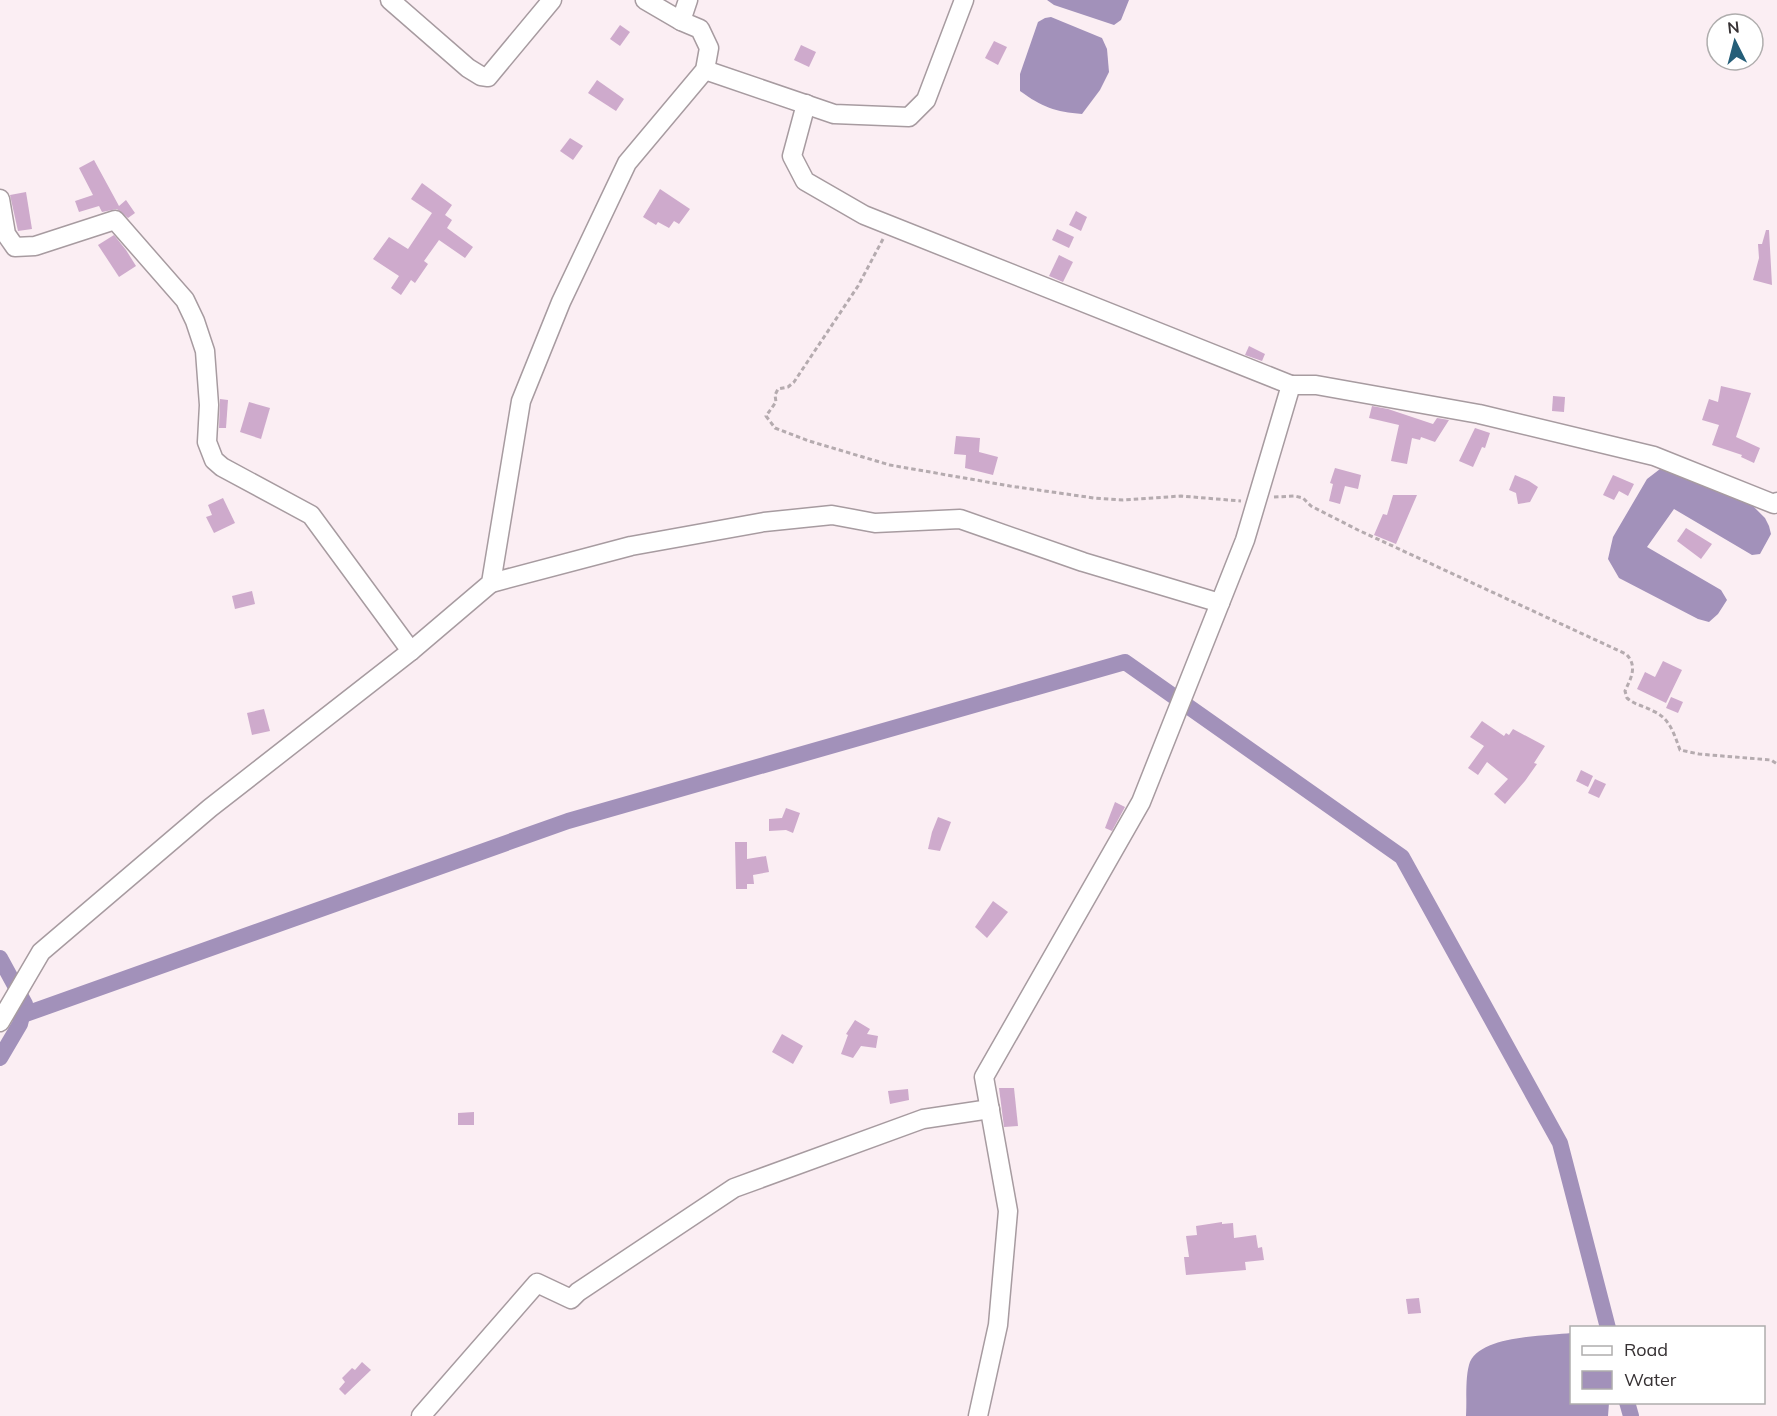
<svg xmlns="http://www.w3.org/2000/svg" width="1777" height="1416" viewBox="0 0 1777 1416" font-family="Mulish,sans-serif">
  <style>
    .water { fill: #a291ba }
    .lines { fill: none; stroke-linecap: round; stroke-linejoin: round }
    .canal { stroke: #a291ba; stroke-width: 16 }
    .building { fill: #ceaacc }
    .minor-casing { stroke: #a79ba0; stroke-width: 21 }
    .path { stroke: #b5abaf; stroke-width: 3; stroke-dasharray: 4.5 3; stroke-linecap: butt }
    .minor { stroke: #fff; stroke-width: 18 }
  </style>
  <rect width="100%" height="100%" fill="#fbeef3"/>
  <!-- water -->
  <g class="water">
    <path d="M1047,0H1129L1121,20L1114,25L1054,5Z"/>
    <path d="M1051,17L1102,38L1107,49L1109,72L1100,90L1082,114C1055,112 1042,107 1020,91V74L1038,22L1045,18Z"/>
    <path d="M1660,469L1679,471L1750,503L1765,518L1769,526L1771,534L1760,554L1752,555L1674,509L1647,547L1721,590L1727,600L1718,614L1709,622L1698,619L1619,578L1608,559L1613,537L1647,479Z"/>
    <path d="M1571,1333L1572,1402L1609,1403L1608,1416H1466C1467,1400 1465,1380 1469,1365C1477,1335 1547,1336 1571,1333Z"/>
  </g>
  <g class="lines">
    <!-- canal -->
    <g class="canal">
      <path d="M0,958L25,1004L20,1024L0,1058"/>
      <path d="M23,1015L568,821L1125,662L1402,857L1560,1143L1608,1328"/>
      <path d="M1627,1402L1631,1416"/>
    </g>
  </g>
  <!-- building -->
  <g class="building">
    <path d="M620,25L630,32L620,46L610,39Z"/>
    <path d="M994,41L1007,47L998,65L985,58Z"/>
    <path d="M801,45L816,52L809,67L794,60Z"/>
    <path d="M597,80L624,99L616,111L588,93Z"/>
    <path d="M570,138L583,146L573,160L560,151Z"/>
    <path d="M94,160L119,206L126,200L135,213L128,218L117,209L102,212L99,206L79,212L75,201L93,195L79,168Z"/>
    <path d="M422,183L452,205L445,215L452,220L447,228L473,247L465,258L439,240L424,261L428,264L415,283L411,280L401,295L391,288L399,276L373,259L389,237L408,249L432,213L411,199Z"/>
    <path d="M660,189L690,209L679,224L674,221L669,228L658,222L656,225L643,217Z"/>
    <path d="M26,192L32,229L18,231L10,195Z"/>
    <path d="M1076,211L1087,217L1081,231L1069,225Z"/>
    <path d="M1057,229L1074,237L1069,248L1052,240Z"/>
    <path d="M1766,230H1769L1772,285L1753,280L1759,258L1758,244H1762Z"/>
    <path d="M114,235L126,250L136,266L119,277L98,245Z"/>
    <path d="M1059,255L1073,262L1063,282L1049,276Z"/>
    <path d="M1249,346L1265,354L1262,361L1245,355Z"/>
    <path d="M1721,386L1751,393L1736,437L1760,448L1754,463L1741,457L1742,455L1712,445L1719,425L1702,420L1709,399L1718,402Z"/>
    <path d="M1553,396L1565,397L1564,412L1552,411Z"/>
    <path d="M220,399L228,400L226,428H219Z"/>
    <path d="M249,402L270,408L261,439L240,432Z"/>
    <path d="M1372,406L1388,409L1433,424L1437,418L1449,420L1435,442L1421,437L1420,440L1412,438L1407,464L1391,461L1399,425L1369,418Z"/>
    <path d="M1475,428L1490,433L1485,448L1482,447L1473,467L1459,461Z"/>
    <path d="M956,436L980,438L979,452L998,457L993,475L965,468L966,455L954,454Z"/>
    <path d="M1335,468L1361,475L1358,489L1345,486L1340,504L1329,501L1333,484L1330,483Z"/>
    <path d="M1515,475L1529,481L1538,487L1530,502L1518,504L1516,493L1509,490Z"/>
    <path d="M1613,475L1634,484L1628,496L1619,491L1614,500L1603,495Z"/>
    <path d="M1393,495H1417L1396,544L1374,535L1383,514L1387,515Z"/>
    <path d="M223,498L235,523L214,533L206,517L212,515L208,505Z"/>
    <path d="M1686,528L1712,544L1701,559L1677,541Z"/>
    <path d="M252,591L255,604L235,609L232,596Z"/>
    <path d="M1663,661L1682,670L1666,703L1637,689L1645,672L1655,677Z"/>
    <path d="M1671,697L1683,702L1678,713L1666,708Z"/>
    <path d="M264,709L270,731L252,735L247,713Z"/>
    <path d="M1482,721L1504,736L1506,733L1509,735L1513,729L1545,746L1534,763L1537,764L1525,781L1505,804L1494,794L1508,779L1487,762L1478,775L1468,768L1484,746L1470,737Z"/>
    <path d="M1581,770L1593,776L1588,787L1576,781Z"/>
    <path d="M1595,779L1606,784L1599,798L1588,793Z"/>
    <path d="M1115,802L1125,807L1112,831L1105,828Z"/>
    <path d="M786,808L800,813L793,833L786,830L769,831V819L782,818Z"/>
    <path d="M938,817L951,822L940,851L928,849L932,832Z"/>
    <path d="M735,842H747V859L766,856L769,872L753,875L754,884H747V889H736Z"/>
    <path d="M993,901L1008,912L987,938L975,927Z"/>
    <path d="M855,1020L870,1029L867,1034L878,1036L876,1048L861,1046L853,1058L841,1054L848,1035L846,1034Z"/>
    <path d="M782,1034L803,1046L793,1064L772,1052Z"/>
    <path d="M999,1088H1014L1018,1126L1004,1127Z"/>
    <path d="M908,1089L909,1100L890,1104L888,1091Z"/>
    <path d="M474,1112V1125H458V1113Z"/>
    <path d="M1222,1222V1224L1233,1223L1234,1238L1256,1235L1258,1248L1262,1247L1264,1260L1245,1262L1246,1270L1186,1275L1184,1257H1189L1186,1236L1197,1235L1196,1226Z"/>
    <path d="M1419,1298L1421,1313L1408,1314L1406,1299Z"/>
    <path d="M362,1362L371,1370L345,1395L339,1389L345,1382L342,1378L352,1368L355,1370Z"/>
  </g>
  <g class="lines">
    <!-- minor casing -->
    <g class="minor-casing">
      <g id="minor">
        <path d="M390,0L468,68L481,76L488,77L552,0"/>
        <path d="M645,0L681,21"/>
        <path d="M705,70L834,114L909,117L926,100L964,0"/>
        <path d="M806,104L792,156L805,181L864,215L1291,385"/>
        <path d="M0,199L6,234L15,247L35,246L115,220L185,300L195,321L205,351L209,405L207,442L214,460L222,467L311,515L411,651"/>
        <path d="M491,583L631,546L764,522L832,515L875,523L960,519L1083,562L1220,603L1141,802L984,1077L1008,1211L998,1325L978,1416"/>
        <path d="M1220,603L1245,540L1291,385H1316L1479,414L1654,456L1774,504L1777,502"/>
        <path d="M0,1022L41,952L210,808L411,651L491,583L521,401L561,302L627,163L705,70L709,48L700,29L681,21L688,0"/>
        <path d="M421,1416L537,1283L571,1299L578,1292L734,1188L923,1119L990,1109"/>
      </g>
    </g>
    <!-- path -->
    <g class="path">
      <path d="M883,239L858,286L794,382L788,387L778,389L775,395L776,402L766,416L775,428L809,441L890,465L1010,486L1094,498L1123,500L1181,496L1241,501"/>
      <path d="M1274,497L1295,496L1303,498L1311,506L1358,530L1626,654C1638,666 1631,678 1625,691L1627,698C1635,705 1644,706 1653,711C1670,718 1674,734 1680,750L1699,754L1771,760L1777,764"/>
    </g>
    <!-- minor -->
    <use href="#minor" class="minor"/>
  </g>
  <!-- legend -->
  <rect x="1570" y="1326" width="195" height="78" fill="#ffffff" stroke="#afadad" stroke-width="1.5"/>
  <rect x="1582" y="1346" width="30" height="9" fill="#ffffff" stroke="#afadad" stroke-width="1.5"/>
  <text x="1624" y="1356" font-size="18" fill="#363133">Road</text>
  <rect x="1582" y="1371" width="30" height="18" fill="#a291ba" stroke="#afadad" stroke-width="1.5"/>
  <text x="1624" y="1386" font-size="18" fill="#363133">Water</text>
  <!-- north arrow -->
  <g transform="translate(1735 42) rotate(354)"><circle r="28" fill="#ffffff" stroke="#afadad" stroke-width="1.5"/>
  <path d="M0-4.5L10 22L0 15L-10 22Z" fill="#255e78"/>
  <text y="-9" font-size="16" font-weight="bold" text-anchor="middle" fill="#363133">N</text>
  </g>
</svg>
